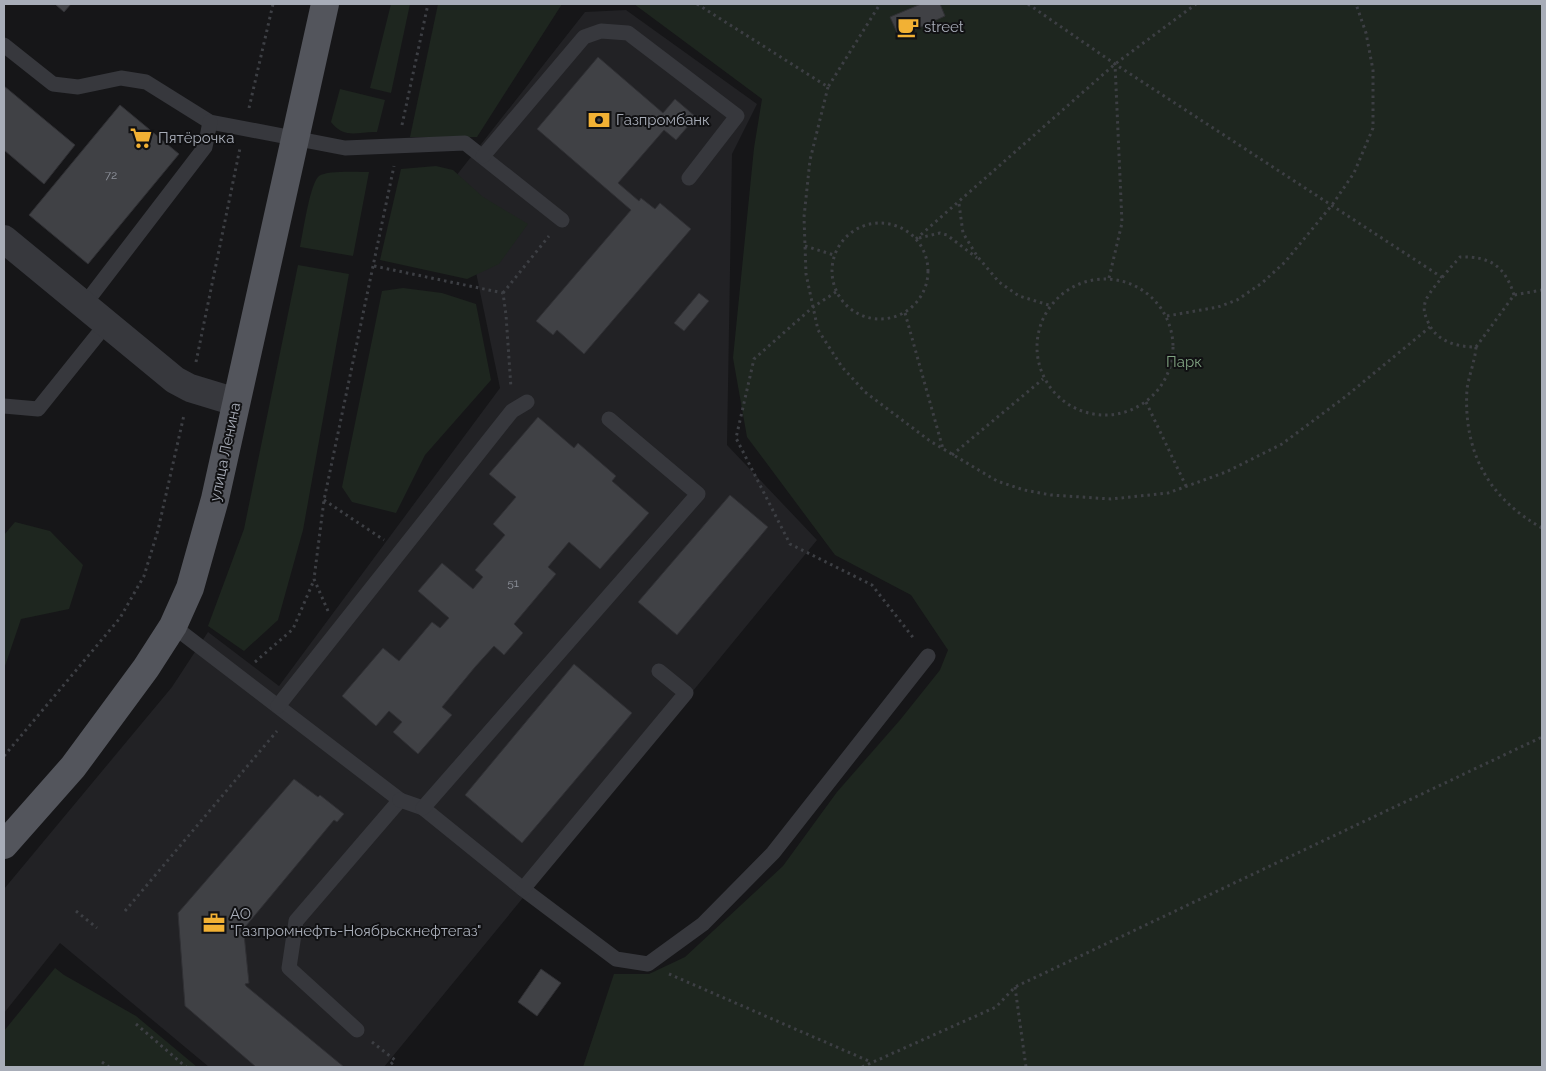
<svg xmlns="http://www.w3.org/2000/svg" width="1546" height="1071" viewBox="0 0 1546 1071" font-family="Raleway,sans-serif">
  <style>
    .built { fill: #222225 }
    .green { fill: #1e261f }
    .building { fill: #404145; stroke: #303034 }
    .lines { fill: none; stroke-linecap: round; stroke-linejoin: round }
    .path { stroke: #3d3f44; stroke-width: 3; stroke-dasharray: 2.5 4; stroke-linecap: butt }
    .lane { stroke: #37383d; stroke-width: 15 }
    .street { stroke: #37383d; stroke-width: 28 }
    .primary { stroke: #53555c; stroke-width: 28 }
    .labels { text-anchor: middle; stroke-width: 4; stroke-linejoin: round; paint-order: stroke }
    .number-label { font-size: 12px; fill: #8e929b }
    .poi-label { font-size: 15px; fill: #a8adb8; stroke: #111113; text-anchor: start }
    .park-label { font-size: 15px; fill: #7fa381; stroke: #111113 }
    .street-label { font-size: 15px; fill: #a8adb8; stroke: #111113 }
  </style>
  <rect width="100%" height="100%" fill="#161618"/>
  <!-- built -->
  <path class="built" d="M626,10L757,104L732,154L727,445L817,540L384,1067H209L60,943L4,1013V889L172,687L208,632L279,686L500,388L456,176L585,12Z"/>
  <!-- green -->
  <g class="green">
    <path d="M391,4H410L391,93L370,88Z"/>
    <path d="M438,4H562L477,137H410Z"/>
    <path d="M634,4H1542V1067H583L614,974H649L685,957L783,866L837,792L900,720L940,670L948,650L911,595L835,555L747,437L733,358L754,148L762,99Z"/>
    <path d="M340,89L385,100L377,132C359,131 345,140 331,122Z"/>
    <path d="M436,166L453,170L483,197L528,224L499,264L467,279L380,260L401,169Z"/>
    <path d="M369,172L353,256L300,247C303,233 310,183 319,176C327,170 358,172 369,172Z"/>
    <path d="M298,265L349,274L303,530L278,620L244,651L208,626L244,529Z"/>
    <path d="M403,288L442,293L476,304L491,380L425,455L396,513L352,502L342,487L382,291Z"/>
    <path d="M15,522L50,531L83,565L69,609L21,619L4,669V535Z"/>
    <path d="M55,968L64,975L136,1016L197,1067H4V1031Z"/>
  </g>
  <!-- building -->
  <g class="building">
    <path d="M55,4H71L64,12Z"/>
    <path d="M921,4H940L945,16L899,37L890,17Z"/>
    <path d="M598,57L663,113L675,99L696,117L676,140L664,130L618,183L639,201L641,198L655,209L660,203L691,229L584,354L557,330L553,335L536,321L631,210L537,129Z"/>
    <path d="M4,86L75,145L44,184L4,150Z"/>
    <path d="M120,105L179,154L88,264L29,215Z"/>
    <path d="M699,293L709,301L684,331L674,323Z"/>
    <path d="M538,417L574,448L578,443L616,476L612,481L649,513L600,569L569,542L548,567L556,574L514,624L523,633L504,655L494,646L475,667L442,707L452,715L418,754L393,732L402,722L389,711L376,726L342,696L383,648L399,661L432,622L440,628L449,618L418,591L442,563L473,589L483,577L475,570L505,535L493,524L516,497L489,474Z"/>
    <path d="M730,495L768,527L677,635L638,602Z"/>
    <path d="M574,664L632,713L522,843L465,795Z"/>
    <path d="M294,779L318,797L320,795L344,814L337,822L334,820L241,932V934H244L249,983L245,984L246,986L344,1067H256L185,1006L178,913Z"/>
    <path d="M541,969L561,983L537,1016L518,1002Z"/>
  </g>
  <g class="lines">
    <!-- path -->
    <g class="path">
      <path d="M697,4L828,87L880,4"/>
      <path d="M1028,4L1115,64L1443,278"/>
      <path d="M828,87L810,160L804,217L806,274L818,330L842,367L865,392L930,441L997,481L1024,490L1051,495L1111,499L1168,493L1226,472L1282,444L1345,397L1430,327"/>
      <path d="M249,108L273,4"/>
      <path d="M402,125L428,4"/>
      <path d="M959,204L963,233L977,256L999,282L1019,296L1052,306"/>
      <circle cx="880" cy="271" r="48"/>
      <path d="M919,238L940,233L947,235L977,258"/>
      <path d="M916,239L1115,64L1196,4"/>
      <path d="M805,246L834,255"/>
      <path d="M374,266L503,293L506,315L511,388"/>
      <path d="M1109,278L1122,223L1115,64"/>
      <circle cx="1105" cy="347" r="68"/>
      <path d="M836,292L813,307L754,359L736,438L790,544L872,585L915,640"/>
      <path d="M503,293L549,236"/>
      <path d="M1514,295C1505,266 1490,256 1460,257C1453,265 1426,294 1425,303C1423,310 1425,315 1428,322C1436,341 1456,347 1476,347L1514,295L1542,290"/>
      <path d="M905,313L943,449"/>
      <path d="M1167,316L1218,307L1237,300L1262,283L1285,262L1332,205L1354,173L1373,128V70L1366,33L1356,4"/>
      <path d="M1476,347C1475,361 1469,375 1467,389C1463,451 1488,498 1542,528"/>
      <path d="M196,362L240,148"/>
      <path d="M1146,402L1186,486"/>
      <path d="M952,455L1043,379"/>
      <path d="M324,500L384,540"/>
      <path d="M328,611L314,579L324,500L394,166"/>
      <path d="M255,662L293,629L314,580"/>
      <path d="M4,756L120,618L144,576L158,530L184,415"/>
      <path d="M76,911L97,928"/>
      <path d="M125,911L277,731"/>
      <path d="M669,974L871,1062"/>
      <path d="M1015,987L1026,1067"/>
      <path d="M136,1024L186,1067"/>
      <path d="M372,1042L395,1060L388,1067"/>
      <path d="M102,1062L109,1067"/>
      <path d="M862,1067L996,1007L1015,987L1542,737"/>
    </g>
    <!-- lane -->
    <g class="lane">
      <path d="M4,45L53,84L78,87L121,78L146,82L210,122L345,148L465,143L562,220"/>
      <path d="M483,156L584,37L601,31L628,33L737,116L689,178"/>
      <path d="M84,305L205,147L210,122"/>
      <path d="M4,406L38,409L107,323"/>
      <path d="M173,626L400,800L296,921L289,968L357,1030"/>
      <path d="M278,706L512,411L527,402"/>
      <path d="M400,800L423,808L523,889L616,959L648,964L703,924L773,853L928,656"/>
      <path d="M423,808L698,494L609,419"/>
      <path d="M523,889L686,693L659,671"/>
    </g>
    <!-- street -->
    <path class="street" d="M4,239L175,380L190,388L236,402"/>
    <!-- primary -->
    <path class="primary" d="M4,845L73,767L146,668L173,626L190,588L215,499L325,4"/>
  </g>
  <!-- icons -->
  <defs>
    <g id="cafe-bare" transform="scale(1.725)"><path d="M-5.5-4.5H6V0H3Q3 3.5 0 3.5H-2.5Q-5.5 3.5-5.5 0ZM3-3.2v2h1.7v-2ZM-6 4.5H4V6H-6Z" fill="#f2b134" stroke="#111113" stroke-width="2.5" paint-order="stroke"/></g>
    <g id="bank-bare" transform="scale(1.725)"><path d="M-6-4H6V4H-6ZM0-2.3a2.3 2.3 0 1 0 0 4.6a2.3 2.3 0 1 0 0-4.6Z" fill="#f2b134" stroke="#111113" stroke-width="2.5" paint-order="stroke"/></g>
    <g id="supermarket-bare" transform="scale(1.725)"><path d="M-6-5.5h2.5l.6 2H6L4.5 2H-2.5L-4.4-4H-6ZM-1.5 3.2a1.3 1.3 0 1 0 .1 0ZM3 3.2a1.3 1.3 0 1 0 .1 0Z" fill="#f2b134" stroke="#111113" stroke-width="2.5" paint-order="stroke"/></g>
    <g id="office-bare" transform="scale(1.725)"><path d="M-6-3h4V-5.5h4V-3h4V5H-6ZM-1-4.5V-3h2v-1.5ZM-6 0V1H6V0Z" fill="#f2b134" stroke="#111113" stroke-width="2.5" paint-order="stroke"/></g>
  </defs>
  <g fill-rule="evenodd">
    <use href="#cafe-bare" x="908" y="27"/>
    <use href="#bank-bare" x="599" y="120"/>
    <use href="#supermarket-bare" x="141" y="138"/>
    <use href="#office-bare" x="214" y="923"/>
  </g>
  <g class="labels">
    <!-- number labels -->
    <g class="number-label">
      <text x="111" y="179">72</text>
      <text x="513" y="587">51</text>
    </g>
    <!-- poi labels -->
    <g class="poi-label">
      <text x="924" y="32">street</text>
      <text x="616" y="125">Газпромбанк</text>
      <text x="158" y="143">Пятёрочка</text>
      <text x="230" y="919">АО<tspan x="230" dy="17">"Газпромнефть-Ноябрьскнефтегаз"</tspan></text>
    </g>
    <!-- park labels -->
    <g class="park-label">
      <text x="1184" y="367">Парк</text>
    </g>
    <!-- street labels -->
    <g class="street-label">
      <text transform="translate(225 452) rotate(-78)" y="5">улица Ленина</text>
    </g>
  </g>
  <!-- border -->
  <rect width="1546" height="1071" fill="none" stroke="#a8adb8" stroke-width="10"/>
</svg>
